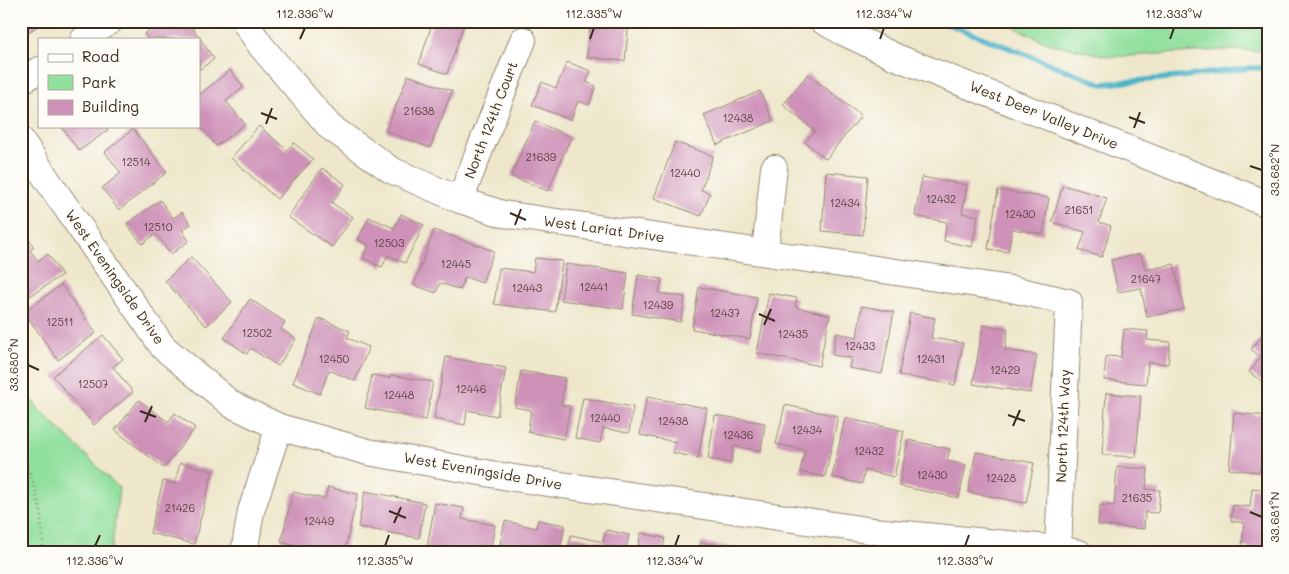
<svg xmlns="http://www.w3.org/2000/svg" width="1289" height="574" viewBox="0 0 1289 574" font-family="Mali,sans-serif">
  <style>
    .green { fill: #92e09e; stroke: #66855e }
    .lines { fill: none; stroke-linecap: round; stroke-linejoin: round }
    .stream { stroke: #4bb3c9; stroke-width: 5.5 }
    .building { fill: #ce91b8 }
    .minor-casing { stroke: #948874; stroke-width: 28 }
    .path { stroke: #948874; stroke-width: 3; stroke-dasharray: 1 4; stroke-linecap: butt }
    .minor { stroke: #fff; stroke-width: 26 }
    .ticks { fill: none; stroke: #3b2a1e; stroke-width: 2 }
    .labels { text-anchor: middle; stroke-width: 4.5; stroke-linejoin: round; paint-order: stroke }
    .number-label { font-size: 11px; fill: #604444 }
    .street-label { font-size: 14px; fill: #3b2a1e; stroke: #fdfcf7 }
    .neatline { fill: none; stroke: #3b2a1e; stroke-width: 2 }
    .ticks-label { font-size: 12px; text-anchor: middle; fill: #3b2a1e }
  </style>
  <rect width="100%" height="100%" fill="#fdfcf7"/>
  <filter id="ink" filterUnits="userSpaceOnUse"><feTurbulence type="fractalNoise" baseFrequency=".02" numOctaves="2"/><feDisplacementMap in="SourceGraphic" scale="10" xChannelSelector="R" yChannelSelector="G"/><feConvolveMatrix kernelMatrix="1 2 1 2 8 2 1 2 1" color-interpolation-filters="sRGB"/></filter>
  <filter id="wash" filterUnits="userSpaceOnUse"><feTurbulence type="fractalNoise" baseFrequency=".0096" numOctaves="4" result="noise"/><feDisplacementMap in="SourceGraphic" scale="20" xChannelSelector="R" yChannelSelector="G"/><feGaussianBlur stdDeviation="1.12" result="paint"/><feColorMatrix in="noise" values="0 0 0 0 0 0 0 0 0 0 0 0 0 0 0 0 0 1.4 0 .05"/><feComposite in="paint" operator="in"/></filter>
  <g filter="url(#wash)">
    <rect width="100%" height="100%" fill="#eee7cb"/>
    <!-- green -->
    <g class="green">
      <path d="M1002,21H1268V51L1226,50L1112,57L1047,43Z"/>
      <path d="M21,383L38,408L119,488L111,553H21Z"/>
    </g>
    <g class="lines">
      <!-- stream -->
      <path class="stream" d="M940,21L1102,84L1180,77L1249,68H1268"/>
    </g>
    <g id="blocks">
      <!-- building -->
      <g class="building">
        <path d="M21,21H44L21,38Z"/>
        <path d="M162,21H188L214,59L199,70V39H148L144,34Z"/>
        <path d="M433,21H465L447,74L419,64Z"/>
        <path d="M591,21H629L625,61L587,57Z"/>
        <path d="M567,62L591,71L586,82L596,86L589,105L578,101L571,120L532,105L542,82L556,88Z"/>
        <path d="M230,70L244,87L226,101L245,124L216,146L199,124V95Z"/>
        <path d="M808,74L861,116L826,159L805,142L815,131L783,105Z"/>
        <path d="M408,75L452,91L430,148L386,131Z"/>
        <path d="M760,91L773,121L717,145L704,115Z"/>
        <path d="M535,121L571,137L548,191L511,176Z"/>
        <path d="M61,126H105L108,130L79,151Z"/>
        <path d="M259,126L287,150L294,143L313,159L277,199L231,158Z"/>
        <path d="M133,129L167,172L119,210L102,188L121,173L105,152Z"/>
        <path d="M675,142L713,156L701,190L710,193L701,216L654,198Z"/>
        <path d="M322,168L345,184L332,203L353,217L332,247L288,217Z"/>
        <path d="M826,172L868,176L863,235L822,231Z"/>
        <path d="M922,177L967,185L962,213L978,216L972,247L944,241L947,222L915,216Z"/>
        <path d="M1063,185L1107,198L1099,222L1111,226L1102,257L1079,250L1085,232L1052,222Z"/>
        <path d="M998,190L1049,198L1043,234L1012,229L1008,252L988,249Z"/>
        <path d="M160,200L173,218L182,212L191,224L182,230L189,241L171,254L156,234L142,244L127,224Z"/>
        <path d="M401,214L424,225L405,263L388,255L382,267L363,258L369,245L358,240L369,217L394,228Z"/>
        <path d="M21,228L34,247L30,250L38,261L48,254L62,275L21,302Z"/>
        <path d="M434,230L494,251L482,283L465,277L460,290L440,283L436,293L414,285Z"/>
        <path d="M1141,254L1145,270L1174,264L1184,309L1147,317L1141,288L1118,292L1111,260Z"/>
        <path d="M191,257L232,302L206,326L165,281Z"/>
        <path d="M535,258L562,261L555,312L494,304L499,268L533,272Z"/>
        <path d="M566,264L628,273L623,309L561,300Z"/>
        <path d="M638,275L662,279L659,293L685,297L681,322L632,314Z"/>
        <path d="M61,285L96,333L58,360L24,312Z"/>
        <path d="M699,287L757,297L750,339L692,329Z"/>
        <path d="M769,293L797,298L795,307L830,315L819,366L757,353Z"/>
        <path d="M250,299L285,322L281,329L296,339L278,366L250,348L247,354L224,338Z"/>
        <path d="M862,306L894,312L882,374L849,368L851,358L832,355L836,333L857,337Z"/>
        <path d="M910,313L935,318L931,338L963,343L955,385L899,375Z"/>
        <path d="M319,318L350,331L347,338L369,347L355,381L329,370L320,394L293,383Z"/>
        <path d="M983,325L1008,329L1005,350L1037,355L1030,393L973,384Z"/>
        <path d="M1124,329L1148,331L1147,340L1170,342L1168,364L1148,362L1146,384L1104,380L1106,356L1121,357Z"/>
        <path d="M1268,329V386L1249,372L1261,357L1251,349Z"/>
        <path d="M103,335L123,359L113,367L133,392L94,425L53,376Z"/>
        <path d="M446,357L506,368L497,416L467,410L465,425L434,419Z"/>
        <path d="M521,371L565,378L561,405L570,406L564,439L528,432L531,410L515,407Z"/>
        <path d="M372,375L390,378V375L433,382L426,420L365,408Z"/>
        <path d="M1106,393L1141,396L1136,457L1102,455Z"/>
        <path d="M647,397L707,408L698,458L673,453L676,442L640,435Z"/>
        <path d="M583,398L633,407L629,433L603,428L600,443L575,438Z"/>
        <path d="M139,400L168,422L175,413L195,428L164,468L115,430Z"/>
        <path d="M785,405L838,416L825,477L800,472L805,450L776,444Z"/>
        <path d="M1234,413L1268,416V439L1263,438L1260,472L1229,469Z"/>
        <path d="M715,415L765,423L761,451L734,446L731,463L708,459Z"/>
        <path d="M845,418L904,431L894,477L865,470L862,484L832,477Z"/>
        <path d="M908,440L950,449L947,461L966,465L959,498L899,486Z"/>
        <path d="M976,452L1034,463L1026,503L968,492Z"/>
        <path d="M180,463L213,471L194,544L150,533L163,481L175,484Z"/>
        <path d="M1117,467L1148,469L1146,489L1160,490L1158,513L1145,512L1144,529L1098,525L1100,505L1114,506Z"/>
        <path d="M328,487L358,494L344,553H326L281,542L293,492L325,499Z"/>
        <path d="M1252,488L1268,490V550L1242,547L1244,523L1231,521L1233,505L1250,507Z"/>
        <path d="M365,491L425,503L419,538L358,527Z"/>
        <path d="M435,503L464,508L462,519L495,525L490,553H426Z"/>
        <path d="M538,520L565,525L559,553H498L505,521L536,528Z"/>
        <path d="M606,530L629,535L625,553H567L571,535L603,542Z"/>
        <path d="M641,533L665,538L662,553H637Z"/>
        <path d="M701,542L759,552V553H699Z"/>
      </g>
    </g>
  </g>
  <g filter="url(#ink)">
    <use href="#blocks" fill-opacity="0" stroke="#948874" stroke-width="1"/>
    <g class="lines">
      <!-- minor casing -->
      <g class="minor-casing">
        <g id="minor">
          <path d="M244,21L261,46L330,127L391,170L460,200L503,214L1011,289L1069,302L1058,549"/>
          <path d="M823,21L843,32L896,57L1268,204"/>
          <path d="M84,39L110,21"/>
          <path d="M21,81L39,70"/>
          <path d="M21,140L52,187L163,347L231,404L279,427L368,452L514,478L874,531L1058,549L1079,553"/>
          <path d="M460,200L523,40"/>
          <path d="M765,252L774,168"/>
          <path d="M244,553L251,511L279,427"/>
        </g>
      </g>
      <!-- path -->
      <path class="path" d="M21,454L31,476L40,508L44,553"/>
      <!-- minor -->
      <use href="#minor" class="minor"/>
    </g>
  </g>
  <!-- ticks -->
  <path class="ticks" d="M300,39L305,28M590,39L594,28M880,39L884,28M1170,39L1174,28M261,113L277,119M1129,117L1145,123M266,124L272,108M1134,128L1140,112M1250,166L1262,170M510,213L526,220M515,225L521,209M759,314L775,321M764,325L771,309M28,365L39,370M140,411L156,417M1008,415L1025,421M145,422L152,406M1013,426L1020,410M389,511L406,518M1250,512L1262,517M394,523L401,507M95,546L100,535M385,546L389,535M675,546L679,535M965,546L969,535"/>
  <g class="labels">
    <!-- number labels -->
    <g class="number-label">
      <text x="419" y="115">21638</text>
      <text x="738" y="122">12438</text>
      <text x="541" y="161">21639</text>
      <text x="136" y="166">12514</text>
      <text x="685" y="177">12440</text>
      <text x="941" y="203">12432</text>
      <text x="845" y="207">12434</text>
      <text x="1079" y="214">21651</text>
      <text x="1020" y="218">12430</text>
      <text x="158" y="231">12510</text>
      <text x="389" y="247">12503</text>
      <text x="456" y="268">12445</text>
      <text x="1146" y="283">21647</text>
      <text x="594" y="291">12441</text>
      <text x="527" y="292">12443</text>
      <text x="658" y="309">12439</text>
      <text x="725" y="317">12437</text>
      <text x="60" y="326">12511</text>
      <text x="257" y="337">12502</text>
      <text x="793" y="338">12435</text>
      <text x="860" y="350">12433</text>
      <text x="334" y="363">12450</text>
      <text x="931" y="363">12431</text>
      <text x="1005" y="374">12429</text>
      <text x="93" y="388">12507</text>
      <text x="471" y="393">12446</text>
      <text x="399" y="399">12448</text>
      <text x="605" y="422">12440</text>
      <text x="673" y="425">12438</text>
      <text x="807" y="434">12434</text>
      <text x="738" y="439">12436</text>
      <text x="869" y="455">12432</text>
      <text x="932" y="479">12430</text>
      <text x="1001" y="482">12428</text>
      <text x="1137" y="502">21635</text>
      <text x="180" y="512">21426</text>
      <text x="319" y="525">12449</text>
    </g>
    <!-- street labels -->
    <g class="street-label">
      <text transform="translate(1044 115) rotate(22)" y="5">West Deer Valley Drive</text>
      <text transform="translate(491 120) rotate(-69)" y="5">North 124th Court</text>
      <text transform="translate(604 229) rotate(8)" y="5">West Lariat Drive</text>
      <text transform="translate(115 277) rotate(55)" y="5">West Eveningside Drive</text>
      <text transform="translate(1063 426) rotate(-88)" y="5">North 124th Way</text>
      <text transform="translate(483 471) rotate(10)" y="5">West Eveningside Drive</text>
    </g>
  </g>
  <!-- margin -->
  <rect width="1289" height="574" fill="none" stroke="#fdfcf7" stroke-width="55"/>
  <!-- legend -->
  <rect x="38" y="38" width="162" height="90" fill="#fdfcf7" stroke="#afa8a0"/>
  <rect x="48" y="54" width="25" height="8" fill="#ffffff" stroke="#afa8a0"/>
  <text x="82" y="62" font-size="15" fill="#3b2a1e">Road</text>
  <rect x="48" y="75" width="25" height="15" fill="#92e09e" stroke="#afa8a0"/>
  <text x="82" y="88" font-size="15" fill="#3b2a1e">Park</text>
  <rect x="48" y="100" width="25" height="15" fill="#ce91b8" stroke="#afa8a0"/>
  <text x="82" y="112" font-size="15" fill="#3b2a1e">Building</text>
  <rect x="28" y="28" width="1234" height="518" class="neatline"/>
  <g class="ticks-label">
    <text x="305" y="18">112.336°W</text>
    <text x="594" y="18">112.335°W</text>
    <text x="884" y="18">112.334°W</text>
    <text x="1174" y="18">112.333°W</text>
    <text transform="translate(1275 170) rotate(-90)" y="4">33.682°N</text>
    <text transform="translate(14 365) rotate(-90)" y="4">33.680°N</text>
    <text transform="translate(1275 517) rotate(-90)" y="4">33.681°N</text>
    <text x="95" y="565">112.336°W</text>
    <text x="385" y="565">112.335°W</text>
    <text x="675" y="565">112.334°W</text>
    <text x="965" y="565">112.333°W</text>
  </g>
</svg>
